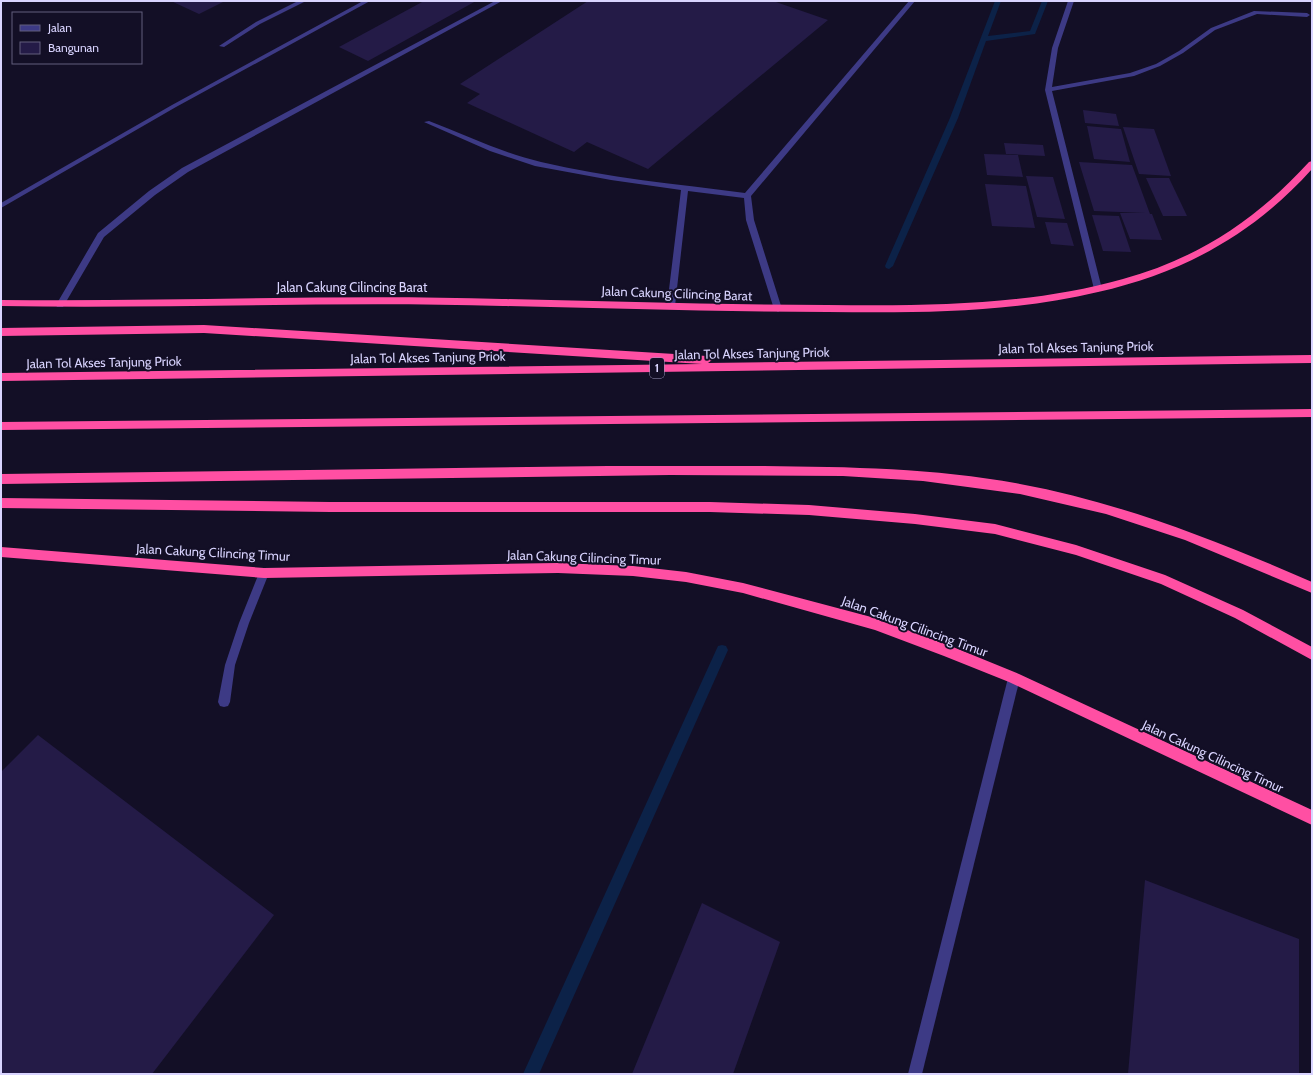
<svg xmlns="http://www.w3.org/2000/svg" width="1313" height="1075" viewBox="0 0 1313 1075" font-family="Cabin,sans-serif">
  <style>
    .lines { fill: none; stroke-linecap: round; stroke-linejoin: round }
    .stream { fill: #0c2248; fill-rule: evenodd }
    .building { fill: #241b47 }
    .minor { fill: #3d3a85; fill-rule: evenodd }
    .highway { fill: #ff4fa3; fill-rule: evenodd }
    .labels { text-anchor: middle; stroke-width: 4; stroke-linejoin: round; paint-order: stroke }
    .shield { fill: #130f26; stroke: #9e99be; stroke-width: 1 }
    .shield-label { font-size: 12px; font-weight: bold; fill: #d9d4ff }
    .street-label { font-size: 13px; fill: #d9d4ff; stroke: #130f26 }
  </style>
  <rect width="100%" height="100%" fill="#130f26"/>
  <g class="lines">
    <!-- stream -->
    <g class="stream">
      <path d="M995,1H1001L988,36L1030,31L1042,1H1048L1035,34L986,41L958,118L893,266L889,269L886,268L885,266L950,118Z"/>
      <path d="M722,645L726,646L728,650L539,1074H523L718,646Z"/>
    </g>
  </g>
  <!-- building -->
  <g class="building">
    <path d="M171,1H225L199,14Z"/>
    <path d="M424,1H476L368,61L339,47Z"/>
    <path d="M588,1H773L828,20L648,169L587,142L574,152L467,103L480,94L460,84Z"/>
    <path d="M1083,110L1116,114L1119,126L1085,123Z"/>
    <path d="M1087,126L1121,129L1130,162L1094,159Z"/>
    <path d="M1123,127L1154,129L1171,176L1139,174Z"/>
    <path d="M1004,143L1043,145L1045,156L1006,154Z"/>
    <path d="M984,154L1018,155L1023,177L987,175Z"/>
    <path d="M1079,162L1132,165L1150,214H1152L1162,240L1130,239L1120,213H1145L1094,211Z"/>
    <path d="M1026,176L1053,177L1065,219L1037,217Z"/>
    <path d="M1146,178H1169L1187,216H1163Z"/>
    <path d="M985,184L1026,186L1035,228L992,226Z"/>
    <path d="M1092,215L1119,216L1131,252L1103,251Z"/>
    <path d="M1045,222L1067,223L1074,246L1051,244Z"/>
    <path d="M38,735L274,915L152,1074H1V772Z"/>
    <path d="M1145,880L1299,939V1074H1128Z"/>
    <path d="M702,903L780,942L733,1074H632Z"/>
  </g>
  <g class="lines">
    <!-- minor -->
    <g class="minor">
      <path d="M298,1H306L260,24L224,47L219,46L256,22Z"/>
      <path d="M363,1H370L176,107L1,208V203L172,105Z"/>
      <path d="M495,1H502L188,172L155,195L104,237L63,307H57L56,305L98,233L149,191L182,168Z"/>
      <path d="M909,1H915L751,196L754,220L782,309L778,312L774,309L746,220L744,198L688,191L675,306L671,309L667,306L681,190L611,180L535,166L490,151L424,122L429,121C466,135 502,153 541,162C608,178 677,184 745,193Z"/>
      <path d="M1068,1H1074L1058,48L1052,87L1130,73L1156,64L1179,51L1211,28L1254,11L1307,13L1310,15L1307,17L1257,14L1215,30L1183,53L1160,66L1134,76L1052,91L1102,289L1098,292L1094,289L1045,90L1052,48Z"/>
      <path d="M264,569L268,570L269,573L249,623L235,665L230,702L228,706L224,707L220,706L218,702L225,665L239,623L259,573L260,570Z"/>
      <path d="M1014,673L1018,674L1020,678L922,1074H908L1008,678L1010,674Z"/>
    </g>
    <!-- highway -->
    <g class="highway">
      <path d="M1312,161V169C1254,234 1183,273 1098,292C1010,313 918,313 828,312C720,312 611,308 503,306C336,301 168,309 1,306V300C168,302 335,294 502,299C610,301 719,305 827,305C926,306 1027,306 1123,279C1197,259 1257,219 1309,162Z"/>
      <path d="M204,325L707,356L711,357L712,360L708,363L1312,355V363L1,381V373L702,364L204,333L1,336V328Z"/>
      <path d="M1312,409V417L1,430V422Z"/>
      <path d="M608,466C660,466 712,466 764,466C850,467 936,468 1020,484C1122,503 1218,541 1312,582V593L1185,540L1106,514L1020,494L923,481L843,476L670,475L1,484V474Z"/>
      <path d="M1,498L330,502H710L809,505L915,514L995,524L1076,545L1165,575L1243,610L1312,647V660L1235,618L1161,584L1076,555L995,534L915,524L809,515L710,512H330L1,508Z"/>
      <path d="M1,547L264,568L558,563L633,566L686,572L743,583L875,618L953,647L1019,674L1312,810V825L1009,682L944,656L875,630L743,593L686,582L633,576L558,573L264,578L1,557Z"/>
    </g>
  </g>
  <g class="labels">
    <!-- shield labels -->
    <rect class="shield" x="650" y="358" width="14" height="20" rx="3"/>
    <g class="shield-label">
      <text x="657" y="372">1</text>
    </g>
    <!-- street labels -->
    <g class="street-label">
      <text x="352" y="292">Jalan Cakung Cilincing Barat</text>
      <text transform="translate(677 293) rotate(2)" y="5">Jalan Cakung Cilincing Barat</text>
      <text transform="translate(1076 347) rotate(-1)" y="5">Jalan Tol Akses Tanjung Priok</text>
      <text transform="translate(752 353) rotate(-1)" y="5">Jalan Tol Akses Tanjung Priok</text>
      <text transform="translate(428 357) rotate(-1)" y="5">Jalan Tol Akses Tanjung Priok</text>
      <text transform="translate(104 362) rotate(-1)" y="5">Jalan Tol Akses Tanjung Priok</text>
      <text transform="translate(213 552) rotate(3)" y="5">Jalan Cakung Cilincing Timur</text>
      <text transform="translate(584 557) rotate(2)" y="5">Jalan Cakung Cilincing Timur</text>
      <text transform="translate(915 626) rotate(20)" y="5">Jalan Cakung Cilincing Timur</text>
      <text transform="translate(1213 756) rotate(25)" y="5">Jalan Cakung Cilincing Timur</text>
    </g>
  </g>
  <!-- border -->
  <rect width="1313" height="1075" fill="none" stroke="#d9d4ff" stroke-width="4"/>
  <!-- legend -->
  <rect x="12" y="12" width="130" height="52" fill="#130f26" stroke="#625e7d"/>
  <rect x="20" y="25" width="20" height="6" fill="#3d3a85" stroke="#625e7d"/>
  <text x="48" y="32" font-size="12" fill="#d9d4ff">Jalan</text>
  <rect x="20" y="42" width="20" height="12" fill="#241b47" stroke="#625e7d"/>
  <text x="48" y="52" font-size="12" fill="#d9d4ff">Bangunan</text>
</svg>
